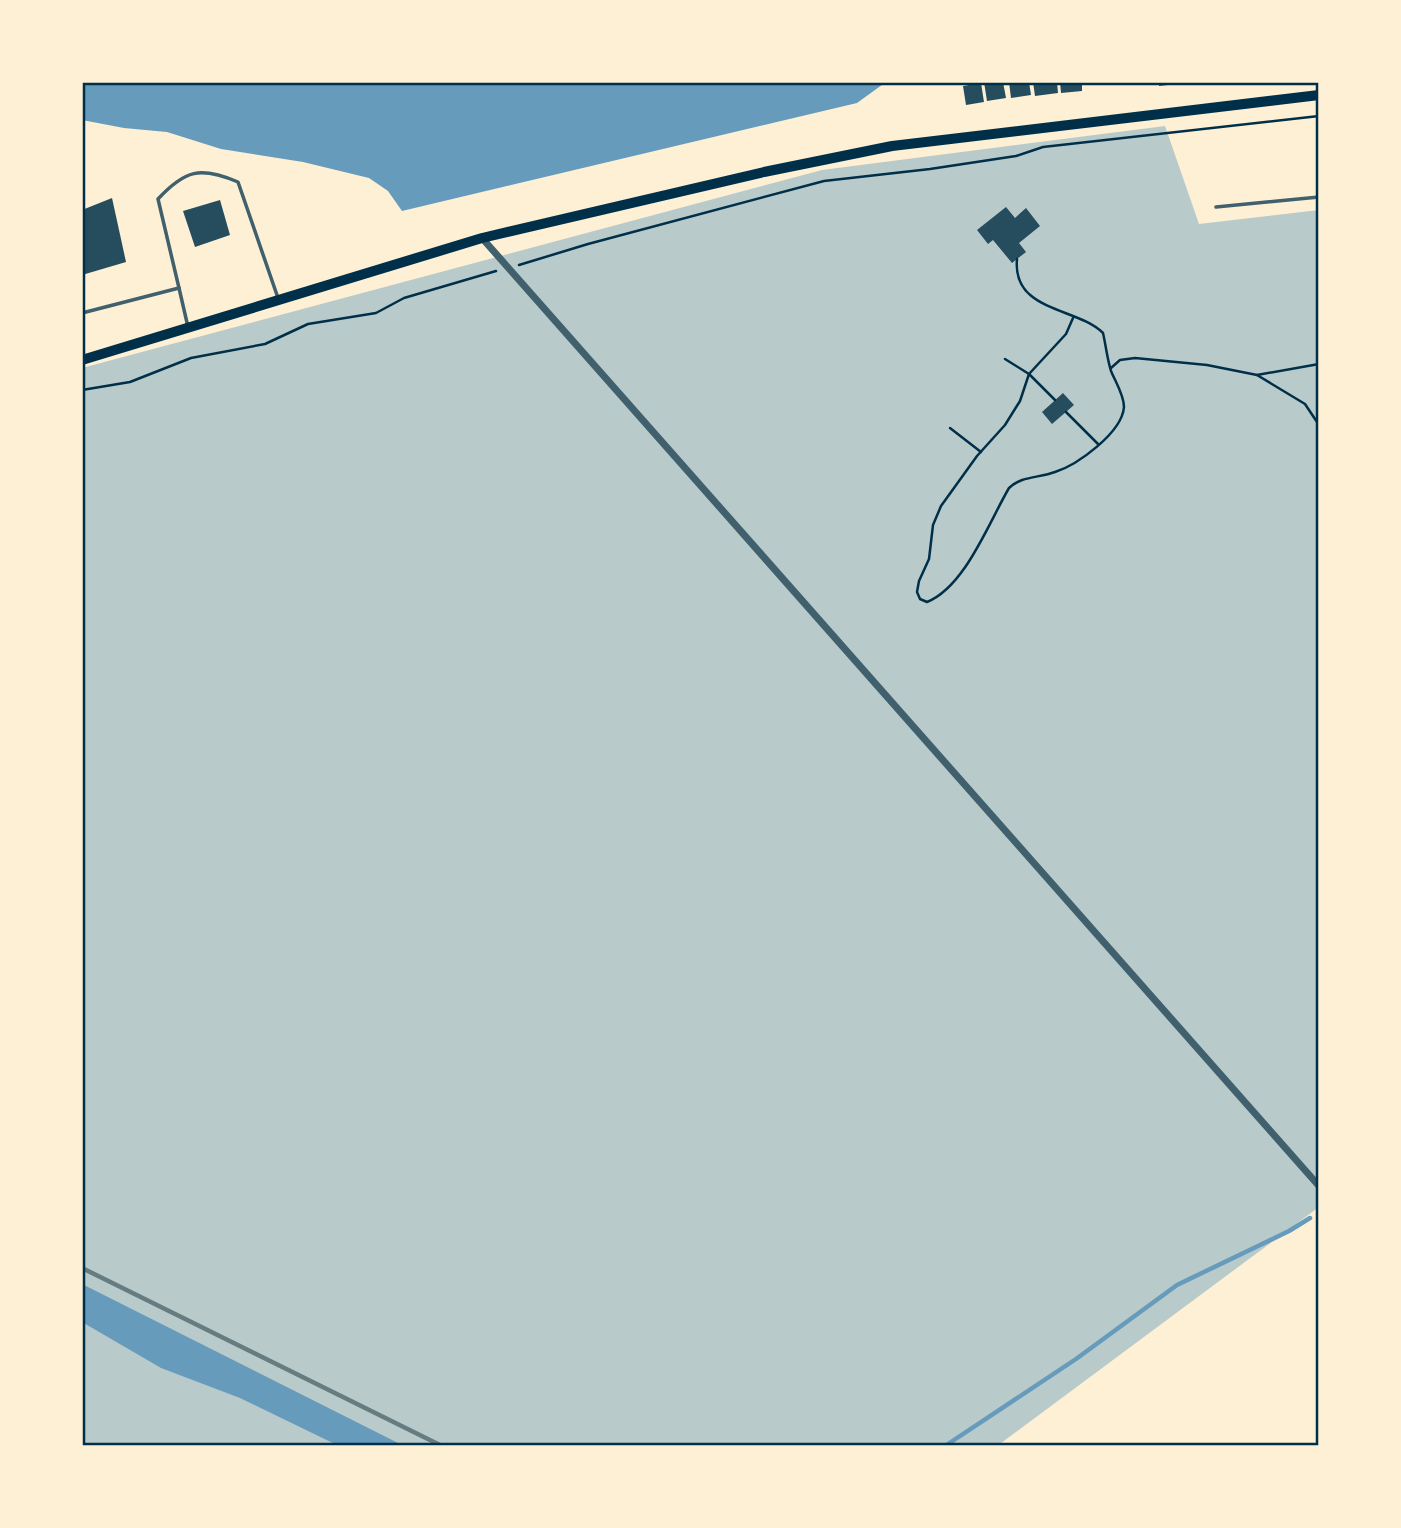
<svg xmlns="http://www.w3.org/2000/svg" width="1401" height="1528" viewBox="0 0 1401 1528" font-family="'Varela Round',sans-serif">
  <style>
    .green { fill: #b9caca }
    .water { fill: #669bbc }
    .lines { fill: none; stroke-linecap: round; stroke-linejoin: round }
    .stream { stroke: #669bbc; stroke-width: 4.5 }
    .building { fill: #264d5e }
    .path { stroke: #003049; stroke-width: 2.5 }
    .service { stroke: #3f606c; stroke-width: 3.5 }
    .minor { stroke: #3f606c; stroke-width: 7 }
    .secondary { stroke: #003049; stroke-width: 10 }
    .rail { stroke: #657d81; stroke-width: 4.5 }
    .neatline { fill: none; stroke: #003049; stroke-width: 2.5 }
  </style>
  <rect width="100%" height="100%" fill="#fdf0d5"/>
  <!-- green -->
  <path class="green" d="M1165,126L1199,224L1319,210V1207L997,1446H82V368L822,170Z"/>
  <!-- water -->
  <g class="water">
    <path d="M82,82H886L857,103L402,211L388,191L369,178L303,162L221,149L167,132L124,128L82,120Z"/>
    <path d="M82,1284L404,1446H339L240,1398L161,1368L82,1322Z"/>
  </g>
  <g class="lines">
    <!-- stream -->
    <path class="stream" d="M945,1446L1076,1359L1177,1285L1289,1231L1310,1218"/>
  </g>
  <!-- building -->
  <g class="building">
    <path d="M984,82H1003L1006,98L987,101Z"/>
    <path d="M1009,82H1029L1031,95L1011,98Z"/>
    <path d="M1033,82H1057L1058,93L1035,96Z"/>
    <path d="M1060,82H1082V91L1061,93Z"/>
    <path d="M1159,82H1177V84L1159,86Z"/>
    <path d="M981,83L984,102L966,105L963,86Z"/>
    <path d="M112,198L126,262L82,275V210Z"/>
    <path d="M220,200L230,235L195,247L183,211Z"/>
    <path d="M1006,207L1015,218L1026,208L1040,226L1019,243L1026,252L1012,263L993,240L988,244L977,230Z"/>
    <path d="M1063,393L1074,405L1052,424L1042,412Z"/>
  </g>
  <g class="lines">
    <!-- path -->
    <g class="path">
      <path d="M1017,259C1012,312 1077,307 1103,333C1106,346 1107,358 1111,371C1115,381 1124,395 1124,407C1122,433 1077,465 1055,472C1039,478 1021,476 1009,488C989,522 965,587 927,602L920,599L917,592L919,581L929,559L933,525L941,506L977,456L1005,425L1020,401L1029,374L1066,334L1073,318"/>
      <path d="M519,265L588,244L824,181L930,169L1016,156L1043,147L1319,116"/>
      <path d="M1005,359L1029,374L1055,400"/>
      <path d="M1111,368L1120,360L1135,358L1207,365L1257,375L1305,404L1319,425"/>
      <path d="M1257,375L1319,364"/>
      <path d="M82,390L130,382L191,358L265,344L308,324L376,313L404,298L496,271"/>
      <path d="M1066,412L1098,444"/>
      <path d="M950,428L981,452"/>
    </g>
    <!-- service -->
    <g class="service">
      <path d="M1216,207L1319,197"/>
      <path d="M179,288L158,199C185,170 200,166 238,182L278,298"/>
      <path d="M82,313L179,288L188,327"/>
    </g>
    <!-- minor -->
    <path class="minor" d="M482,238L1319,1186"/>
    <!-- secondary -->
    <path class="secondary" d="M82,360L482,238L764,172L892,146L1319,95"/>
    <!-- rail -->
    <path class="rail" d="M82,1268L442,1446"/>
  </g>
  <!-- border -->
  <rect width="1401" height="1528" fill="none" stroke="#fdf0d5" stroke-width="168"/>
  <rect x="84" y="84" width="1233" height="1360" class="neatline"/>
</svg>
